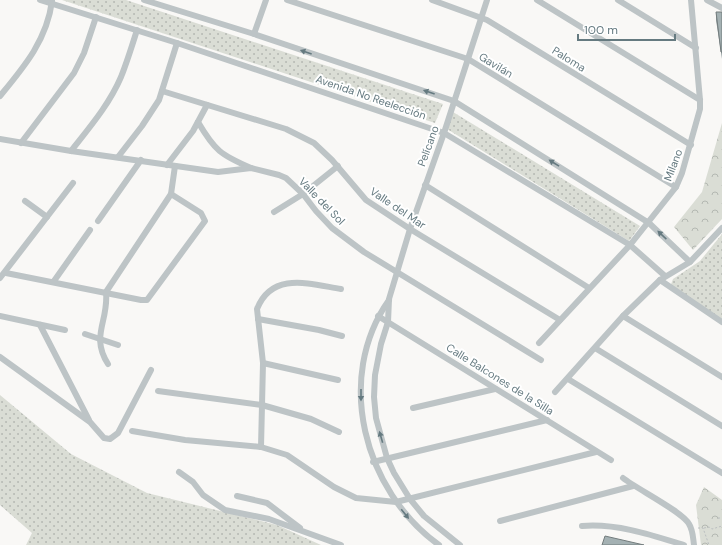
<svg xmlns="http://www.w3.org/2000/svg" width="722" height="545" viewBox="0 0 722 545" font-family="'DM Sans',sans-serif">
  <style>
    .grass { fill: url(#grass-dots) }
    .forest { fill: url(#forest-crowns) }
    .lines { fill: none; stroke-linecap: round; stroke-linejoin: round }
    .path { stroke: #babec0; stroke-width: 1; stroke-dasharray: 2 2; stroke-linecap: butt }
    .minor { stroke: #bdc4c6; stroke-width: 6 }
    .wall { fill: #8d989a }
    .building { fill: #a4b1b3; stroke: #737c7d }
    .oneway { fill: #657a80 }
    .labels { text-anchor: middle; stroke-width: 4; stroke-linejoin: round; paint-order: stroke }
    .street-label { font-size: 11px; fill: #657a80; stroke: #fff }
  </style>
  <defs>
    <pattern id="grass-dots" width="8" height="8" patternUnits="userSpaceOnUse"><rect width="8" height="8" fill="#daddd5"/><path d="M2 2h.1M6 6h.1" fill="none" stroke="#b4b8b2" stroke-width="1.8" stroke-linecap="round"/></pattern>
    <pattern id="forest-crowns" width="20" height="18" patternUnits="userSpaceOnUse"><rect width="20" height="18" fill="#daddd5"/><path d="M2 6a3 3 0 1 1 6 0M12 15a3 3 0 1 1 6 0" fill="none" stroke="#b4b8b2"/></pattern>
  </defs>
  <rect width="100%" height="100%" fill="#f9f8f6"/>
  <!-- grass -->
  <g class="grass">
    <path d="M62,0H126L443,104L435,123Z"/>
    <path d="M453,112L640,226L629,241L447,129Z"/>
    <path d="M722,234V320L670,287L673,279L700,261Z"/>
    <path d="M0,395L71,454L147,493L277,525L321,545H26L32,533L0,505Z"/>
  </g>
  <!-- forest -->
  <g class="forest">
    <path d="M722,123V219L693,250L674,227L702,192Z"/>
    <path d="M704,487L722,500V545H701L696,505Z"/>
  </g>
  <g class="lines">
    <!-- path -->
    <g class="path">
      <path d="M718,518H722"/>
      <path d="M698,528H703L709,545"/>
      <path d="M704,528L709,527L712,529L722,526"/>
    </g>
    <!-- minor -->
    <g class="minor">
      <path d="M40,0L177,43L444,133L630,245L665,276"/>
      <path d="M144,0L254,34L454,101L649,223L690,262"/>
      <path d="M287,0L468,59L676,187"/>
      <path d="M432,0L487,20L691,145"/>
      <path d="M537,0L700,100"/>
      <path d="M618,0L696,48"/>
      <path d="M707,0L722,8"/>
      <path d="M254,34L266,0"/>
      <path d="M162,91L286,129L314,143L332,160L366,200L410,229L560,320"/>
      <path d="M0,96C24,67 47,40 52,1"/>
      <path d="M198,122C215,151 221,155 251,168"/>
      <path d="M0,139L71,151L218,172L251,168L279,175L286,178L303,194L316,211L332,228L364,252L541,360"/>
      <path d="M21,143L74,73L84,53L96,17"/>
      <path d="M71,151C89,128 109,105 121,77C127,62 132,46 137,30"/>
      <path d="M118,157L142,126L159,100L177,43"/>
      <path d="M167,165L193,131L207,105"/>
      <path d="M425,185L589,288"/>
      <path d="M25,201L47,217"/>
      <path d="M274,212L303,194L338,166"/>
      <path d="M98,221L141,160"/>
      <path d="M6,273L141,300H147L205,221L201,213L171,194"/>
      <path d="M0,278L73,183"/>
      <path d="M660,280L722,322"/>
      <path d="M54,281L90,230"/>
      <path d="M389,300C334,378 364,491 439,545"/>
      <path d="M0,316L65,330"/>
      <path d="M378,316L611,460"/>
      <path d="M623,316L722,377"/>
      <path d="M258,319L319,330L342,336"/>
      <path d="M40,325L89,420"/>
      <path d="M85,334L118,345"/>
      <path d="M539,343L630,245L676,187L682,173L700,109V100L691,0"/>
      <path d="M595,348L722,426"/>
      <path d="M0,357L90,422L104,438L110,439L118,433L151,370"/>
      <path d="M263,363L338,380"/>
      <path d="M108,364C90,336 109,321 106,292L171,194L175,166"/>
      <path d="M568,379L722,473"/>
      <path d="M158,391L262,405L311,419L339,432"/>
      <path d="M555,392L623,316L660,280L690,262L722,228"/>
      <path d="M413,408L495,389"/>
      <path d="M132,431L185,440L261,447L287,455L334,487L356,498L396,502L596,452"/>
      <path d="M261,447L263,363L257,309C272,271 310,284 341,289"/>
      <path d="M373,462L547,420"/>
      <path d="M179,472L193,482L203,495L225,510L269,519L341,545"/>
      <path d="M623,478C637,489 683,512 689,524C693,530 693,538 694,545"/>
      <path d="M237,496L267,503L300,528"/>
      <path d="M500,521L633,486"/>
      <path d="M582,526C616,523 652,535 684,545"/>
      <path d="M460,545L424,516L410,499L394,473L387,458L376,418L374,397L375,375L381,344L388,322L389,299L410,229L444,133L487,0"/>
    </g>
  </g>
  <!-- wall -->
  <path class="wall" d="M716,12H722V59L716,20Z"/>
  <!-- building -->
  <g class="building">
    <path d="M716,12H722V52H721Z"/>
    <path d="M605,536L644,545H602Z"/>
  </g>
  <!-- one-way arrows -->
  <defs><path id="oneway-solid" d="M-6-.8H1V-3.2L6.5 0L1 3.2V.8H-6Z"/></defs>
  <g class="oneway">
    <use href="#oneway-solid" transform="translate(306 52) rotate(-161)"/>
    <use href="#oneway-solid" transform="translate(429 92) rotate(-161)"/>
    <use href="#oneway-solid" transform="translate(554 163) rotate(-148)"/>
    <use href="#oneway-solid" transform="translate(662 235) rotate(-137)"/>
    <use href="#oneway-solid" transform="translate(361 395) rotate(90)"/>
    <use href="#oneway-solid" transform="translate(381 437) rotate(-106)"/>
    <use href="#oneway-solid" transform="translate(405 514) rotate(51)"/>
  </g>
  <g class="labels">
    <!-- street labels -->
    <g class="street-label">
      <text transform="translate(569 59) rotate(32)" y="4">Paloma</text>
      <text transform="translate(496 65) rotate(31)" y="4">Gavilán</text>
      <text transform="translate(371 97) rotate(19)" y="4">Avenida No Reelección</text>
      <text transform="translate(428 146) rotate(-70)" y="4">Pelícano</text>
      <text transform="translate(673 165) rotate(-69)" y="4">Milano</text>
      <text transform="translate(322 201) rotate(46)" y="4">Valle del Sol</text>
      <text transform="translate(398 208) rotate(34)" y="4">Valle del Mar</text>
      <text transform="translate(500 379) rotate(32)" y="4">Calle Balcones de la Silla</text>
    </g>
  </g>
  <!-- scale -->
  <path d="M578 34v6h97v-6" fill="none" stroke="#657a80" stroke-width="2"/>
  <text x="584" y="34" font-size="12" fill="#657a80" stroke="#ffffff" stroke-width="3" paint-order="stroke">100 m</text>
</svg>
